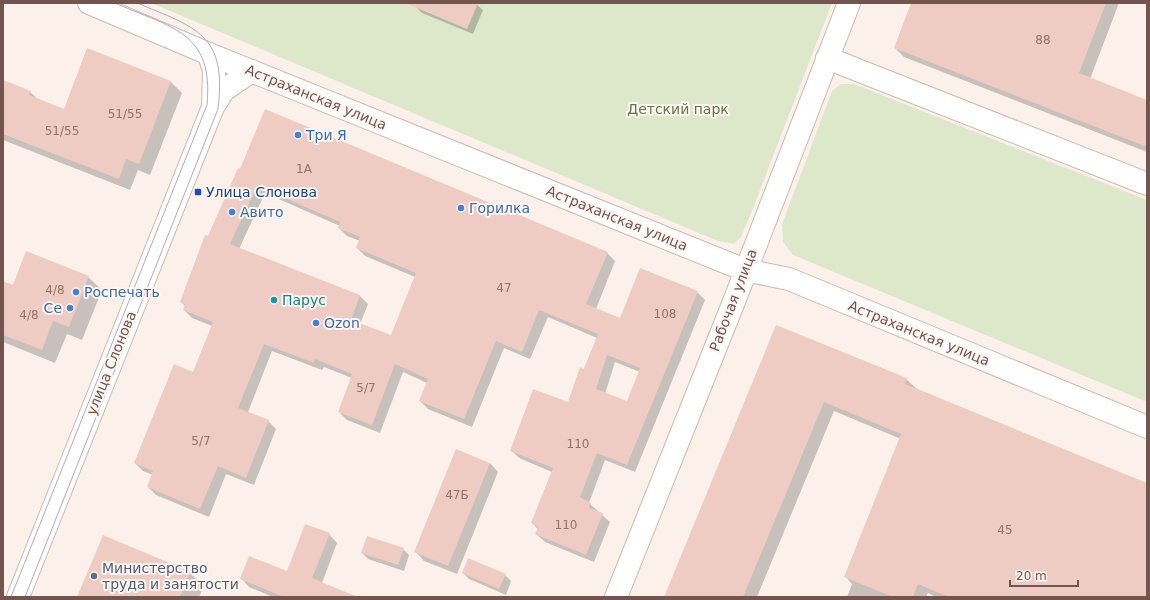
<svg xmlns="http://www.w3.org/2000/svg" width="1150" height="600" viewBox="0 0 1150 600" font-family="'DejaVu Sans',sans-serif">
  <style>
    .green { fill: #dce8c9 }
    .shadow { fill: #0003; fill-rule: evenodd }
    .building { fill: #eeccc4; fill-rule: evenodd }
    .lines { fill: none; stroke-linecap: round; stroke-linejoin: round }
    .minor-casing { stroke: #ceb9b3; stroke-width: 24 }
    .secondary-casing { stroke: #d1b8b1; stroke-width: 24 }
    .minor { stroke: #fff; stroke-width: 22 }
    .secondary { stroke: #fff; stroke-width: 22 }
    .tram { stroke: #b1a9c5; stroke-width: 1 }
    .shop-dot { fill: #3f7fe0; stroke: #fef6f1; stroke-width: 1.5 }
    .transit-dot { fill: #1a4fb4; stroke: #fef6f1; stroke-width: 1.5 }
    .culture-dot { fill: #0f9aa8; stroke: #fef6f1; stroke-width: 1.5 }
    .service-dot { fill: #5c6f8a; stroke: #fef6f1; stroke-width: 1.5 }
    .labels { text-anchor: middle; stroke-width: 4; stroke-linejoin: round; paint-order: stroke }
    .number-label { font-size: 12px; fill: #92726c }
    .street-label { font-size: 14px; fill: #74544f; stroke: #fef6f1 }
    .park-label { font-size: 14px; fill: #617848; stroke: #fef6f1 }
    .shop-label { font-size: 14px; fill: #366cbe; stroke: #fef6f1; text-anchor: start }
    .transit-label { font-size: 14px; fill: #164399; stroke: #fef6f1; text-anchor: start }
    .culture-label { font-size: 14px; fill: #0d838f; stroke: #fef6f1; text-anchor: start }
    .service-label { font-size: 14px; fill: #4e5e75; stroke: #fef6f1; text-anchor: start }
  </style>
  <rect width="100%" height="100%" fill="#fbf1ea"/>
  <!-- green -->
  <g class="green">
    <path d="M151,3H832L752,211L741,237L734,244L718,241Z"/>
    <path d="M841,84H854L1147,200V402L793,255L783,242L782,224L832,91Z"/>
  </g>
  <!-- shadow -->
  <g class="shadow">
    <path d="M417,3H475L483,10L473,34L422,13L416,7Z"/>
    <path d="M912,3H1119L1090,79L1147,101V152L904,57L895,48Z"/>
    <path d="M3,81L30,92L39,100L64,110L171,82L182,93L150,175L138,170L130,190L3,140Z"/>
    <path d="M239,169L607,253L615,261L596,309L621,319L697,292L705,300L635,472L605,460L589,503L610,522L594,562L545,542L536,534L538,529L532,523L552,472L519,458L511,450L569,404L597,338L548,317L530,359L504,348L472,427L428,409L420,401L427,383L403,372L380,433L347,420L339,412L352,378L324,367L322,370L272,351L248,412L268,421L276,429L254,485L226,474L209,517L156,495L148,487L153,475L143,471L135,463L193,373L212,326L192,318L184,310L185,306L181,302ZM265,193L340,226L339,228L347,236L360,241L357,248L365,256L415,277L392,336L360,324L368,304L360,296L239,249ZM615,362L640,372L627,403L605,394Z"/>
    <path d="M88,277L102,290L82,340L67,334L55,363L3,342V282L14,286Z"/>
    <path d="M777,326L906,379L917,389L1147,484V597H936L928,593L926,597H847L852,584L845,576L901,439L834,411L757,597H665Z"/>
    <path d="M490,463L498,472L457,574L424,561L416,552Z"/>
    <path d="M329,534L337,543L322,583L358,597H273L249,587L241,578L287,573Z"/>
    <path d="M403,549L409,555L404,571L368,559L362,553Z"/>
    <path d="M190,573L204,586L199,597H78Z"/>
    <path d="M463,573L505,575L511,581L506,595L469,579Z"/>
  </g>
  <!-- building -->
  <g class="building">
    <path d="M405,3H478L467,29Z"/>
    <path d="M911,3H1106L1079,73L1147,100V147L894,48Z"/>
    <path d="M87,48L171,81L139,164L126,159L119,179L3,134V80L31,91L29,95L64,109Z"/>
    <path d="M265,109L608,252L586,304L620,318L640,268L698,291L627,465L597,453L580,497L591,503L589,508L603,513L586,555L535,534L538,527L531,523L553,468L510,451L533,389L568,402L580,367L584,369L598,334L539,310L522,352L496,341L464,419L419,401L428,379L395,364L372,425L338,412L352,374L315,359L314,363L264,344L238,408L269,420L246,478L218,466L200,509L147,487L153,471L134,463L174,364L193,372L213,322L183,310L185,304L180,302L205,235L208,236L238,168L240,169ZM257,186L340,222L338,228L360,237L356,248L416,273L391,335L351,320L360,295L230,244ZM607,355L640,368L627,401L596,389Z"/>
    <path d="M26,251L89,276L69,327L53,321L42,350L3,335V281L13,285Z"/>
    <path d="M776,325L907,378L905,384L1147,483V597H949L918,584L913,597H893L844,577L901,434L824,402L743,597H664Z"/>
    <path d="M456,449L490,463L448,566L414,552Z"/>
    <path d="M305,524L330,533L312,578L357,597H284L240,579L249,556L287,571Z"/>
    <path d="M103,535L191,572L180,597H77Z"/>
    <path d="M367,536L404,548L398,565L361,553Z"/>
    <path d="M468,558L506,574L499,589L462,573Z"/>
  </g>
  <g class="lines">
    <!-- minor casing -->
    <g class="minor-casing">
      <g id="minor">
        <path d="M209,54L214,71L213,107"/>
        <path d="M18,597L213,107L224,90L252,71"/>
      </g>
    </g>
    <!-- secondary casing -->
    <g class="secondary-casing">
      <g id="secondary">
        <path d="M89,3L209,54L745,270L789,279L1147,427"/>
        <path d="M827,58L1147,184"/>
        <path d="M616,597L733,304L849,3"/>
      </g>
    </g>
    <!-- minor -->
    <use href="#minor" class="minor"/>
    <!-- secondary -->
    <use href="#secondary" class="secondary"/>
    <!-- tram -->
    <g class="tram">
      <path d="M11,597L207,105C214,31 171,28 115,3"/>
      <path d="M25,597L218,109C227,34 197,28 137,3"/>
    </g>
  </g>
  <!-- markers -->
  <g class="shop-dot">
    <circle cx="298" cy="135" r="4"/>
    <circle cx="461" cy="208" r="4"/>
    <circle cx="232" cy="212" r="4"/>
    <circle cx="76" cy="292" r="4"/>
    <circle cx="70" cy="308" r="4"/>
    <circle cx="316" cy="323" r="4"/>
  </g>
  <rect class="transit-dot" x="194" y="188" width="8" height="8" rx="2"/>
  <circle class="culture-dot" cx="274" cy="300" r="4"/>
  <circle class="service-dot" cx="94" cy="576" r="4"/>
  <g class="labels">
    <!-- number labels -->
    <g class="number-label">
      <text x="1043" y="44">88</text>
      <text x="125" y="118">51/55</text>
      <text x="62" y="135">51/55</text>
      <text x="304" y="173">1А</text>
      <text x="504" y="292">47</text>
      <text x="55" y="294">4/8</text>
      <text x="665" y="318">108</text>
      <text x="29" y="319">4/8</text>
      <text x="366" y="392">5/7</text>
      <text x="201" y="445">5/7</text>
      <text x="578" y="448">110</text>
      <text x="457" y="499">47Б</text>
      <text x="566" y="529">110</text>
      <text x="1005" y="534">45</text>
    </g>
    <!-- street labels -->
    <g class="street-label">
      <text transform="translate(316 97) rotate(22)" y="5">Астраханская улица</text>
      <text transform="translate(617 218) rotate(22)" y="5">Астраханская улица</text>
      <text transform="translate(733 300) rotate(-69)" y="5">Рабочая улица</text>
      <text transform="translate(919 333) rotate(22)" y="5">Астраханская улица</text>
      <text transform="translate(111 363) rotate(-68)" y="5">улица Слонова</text>
    </g>
    <!-- park labels -->
    <g class="park-label">
      <text x="678" y="114">Детский парк</text>
    </g>
    <!-- shop labels -->
    <g class="shop-label">
      <text x="306" y="140">Три Я</text>
      <text x="469" y="213">Горилка</text>
      <text x="240" y="217">Авито</text>
      <text x="84" y="297">Роспечать</text>
      <text x="62" y="313" text-anchor="end">Се</text>
      <text x="324" y="328">Ozon</text>
    </g>
    <!-- transit labels -->
    <g class="transit-label">
      <text x="206" y="197">Улица Слонова</text>
    </g>
    <!-- culture labels -->
    <g class="culture-label">
      <text x="282" y="305">Парус</text>
    </g>
    <!-- service labels -->
    <g class="service-label">
      <text x="102" y="573">Министерство<tspan x="102" dy="16">труда и занятости</tspan></text>
    </g>
  </g>
  <!-- border -->
  <rect width="1150" height="600" fill="none" stroke="#74544f" stroke-width="8"/>
  <!-- scale -->
  <path d="M1010 580v6h68v-6" fill="none" stroke="#74544f" stroke-width="2"/>
  <text x="1016" y="580" font-size="12" fill="#74544f" stroke="#fef6f1" stroke-width="3" paint-order="stroke">20 m</text>
</svg>
